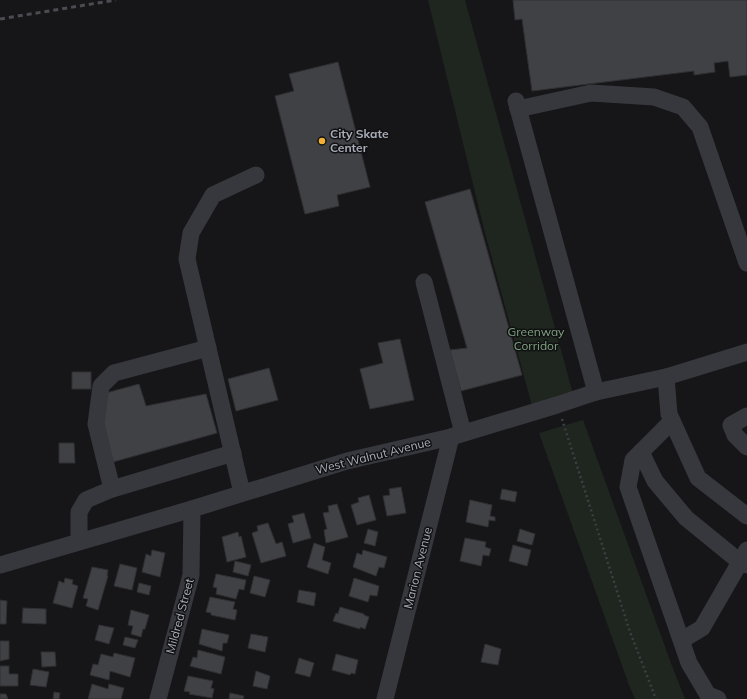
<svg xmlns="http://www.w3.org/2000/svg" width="747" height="699" viewBox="0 0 747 699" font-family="Mulish,sans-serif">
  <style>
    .green { fill: #1e261f }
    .building { fill: #404145; stroke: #303034 }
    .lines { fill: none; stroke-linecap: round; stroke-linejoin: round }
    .path { stroke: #3d3f44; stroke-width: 2.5; stroke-dasharray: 2 3; stroke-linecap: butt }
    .minor { stroke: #37383d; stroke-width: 17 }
    .rail { stroke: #4a4c52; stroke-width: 3; stroke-dasharray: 5 4; stroke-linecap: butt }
    .poi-dot { fill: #f2b134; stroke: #111113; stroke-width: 1.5 }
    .labels { text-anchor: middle; stroke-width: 3; stroke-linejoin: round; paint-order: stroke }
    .poi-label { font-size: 12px; font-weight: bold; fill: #a8adb8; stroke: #111113; text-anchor: start }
    .park-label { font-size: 12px; fill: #7fa381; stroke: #111113 }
    .street-label { font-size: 12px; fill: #a8adb8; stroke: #111113 }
  </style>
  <rect width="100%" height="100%" fill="#161618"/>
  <!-- green -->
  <g class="green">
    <path d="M428,0H465L575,401L534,413L485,233Z"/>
    <path d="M583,420L672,666L685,699H635L629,685L539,433Z"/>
  </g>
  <!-- building -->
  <g class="building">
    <path d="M513,0H747V75L730,77L728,61L714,63L715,72L694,75V71L532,91L522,19L515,20Z"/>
    <path d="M338,62L370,187L337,195L339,206L305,214L275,96L294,91L289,74Z"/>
    <path d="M470,189L522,375L461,391L450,350L467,348L425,202Z"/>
    <path d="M400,339L414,400L370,409L360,369L383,363L378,343Z"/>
    <path d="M269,368L278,400L236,411L228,379Z"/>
    <rect x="72" y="372" width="19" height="17"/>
    <path d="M139,384L146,406L206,394L217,433L113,462L100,416L106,393Z"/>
    <path d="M59,443H74L75,463H59Z"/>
    <path d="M401,487L406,513L387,516L383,496L390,495L389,489Z"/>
    <path d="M502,489L517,492L515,502L500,499Z"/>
    <path d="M369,495L376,520L357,525L351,505L359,502L358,498Z"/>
    <path d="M470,500L492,505L490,516L495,517V521L489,520L488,527L466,522Z"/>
    <path d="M337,504L348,537L326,543L324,530L327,529L323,513L329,512L328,506Z"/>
    <path d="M304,513L311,538L293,543L288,524L294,522L292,516Z"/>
    <path d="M268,523L276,544L282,542L286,556L261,563L252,533L258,531L257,526Z"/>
    <path d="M368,529L378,532L375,546L364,543Z"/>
    <path d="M520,529L535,534L532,545L517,541Z"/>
    <path d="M238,532L239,537L241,536L246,557L227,562L222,537Z"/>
    <path d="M465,538L486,542L485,547L491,549L489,556L483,555L481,566L460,561Z"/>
    <path d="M314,543L325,547L322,560L331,563L328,574L307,567Z"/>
    <path d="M513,545L531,550L527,566L509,561Z"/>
    <path d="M152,550L165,553L160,577L142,572L146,554L151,556Z"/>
    <path d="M363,550L387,557L384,568L379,567L376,576L353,567L357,553L362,555Z"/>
    <path d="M235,561L251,565L248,576L233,572Z"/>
    <path d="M120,564L137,568L132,590L114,586Z"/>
    <path d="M92,567L108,570L107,576H108L98,610L86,606L88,599L83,598Z"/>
    <path d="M216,574L246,580L244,590L239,589L236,599L216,594L217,588L213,587Z"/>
    <path d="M254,576L270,580L265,597L250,593Z"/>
    <path d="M65,578L73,580L72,584L78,586L72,608L53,603L59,581L64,583Z"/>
    <path d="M354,578L379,586L377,596L370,595L368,602L349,596Z"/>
    <path d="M139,583L151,586L149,595L137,592Z"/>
    <path d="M299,590L316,593L314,606L297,602Z"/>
    <path d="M210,597L235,602L233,609L237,610L235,620L211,615V613L206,612Z"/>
    <path d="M0,600L7,601L6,624H0Z"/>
    <path d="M340,607L364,614V615L369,617L365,629L360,627V629L333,621L336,613L338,614Z"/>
    <path d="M23,608L46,609V624L22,623Z"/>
    <path d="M131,610L149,615L145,629H143L141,637L131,634L133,626L128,625Z"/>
    <path d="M99,625L114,628L109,644L95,640Z"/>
    <path d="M202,629L229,635L227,643H223L222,651L199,644Z"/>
    <path d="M251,634L268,637L265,652L248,648Z"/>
    <path d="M125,637L138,640L135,648L123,645Z"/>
    <path d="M0,641H9V659L0,661Z"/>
    <path d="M485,644L501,649L498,665L481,662Z"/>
    <path d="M198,650L225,657L221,674L190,666L193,657L197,658Z"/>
    <path d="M41,652H55L56,666L42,667Z"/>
    <path d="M114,653L135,658L130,677L110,671L109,680L90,675L93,664L98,665L101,654L113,657Z"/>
    <path d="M336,654L358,660L355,674L351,673L350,675L332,670Z"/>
    <path d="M299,658L314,663L310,677L295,673Z"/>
    <path d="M0,666H9V674H18V686H0Z"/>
    <path d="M33,669L49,672L46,687L30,685Z"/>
    <path d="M256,671L270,676L267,689L253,686Z"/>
    <path d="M188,676L213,681L211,688L214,689L212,698L189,694L190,692L184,691Z"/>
    <path d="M92,684L108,689L109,684L124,688L121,699H88Z"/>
    <path d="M54,692L60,693L59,699H53Z"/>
    <path d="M230,693L244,696L243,699H229Z"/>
    <path d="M0,694H6L8,699H0Z"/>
  </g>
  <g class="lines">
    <!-- path -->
    <path class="path" d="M562,419L630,632L656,699"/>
    <!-- minor -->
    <g class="minor">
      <path d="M516,101L596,392"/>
      <path d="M518,109L591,93L654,97L683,107L700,127L747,263"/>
      <path d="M424,282L463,433"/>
      <path d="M666,377L669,414L698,478L747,516"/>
      <path d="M747,416L731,425L735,435L747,447"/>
      <path d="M672,421L633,460L628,487L689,663L708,695L718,699"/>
      <path d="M641,452L655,481L686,518L740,562L747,565"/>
      <path d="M112,489L96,424L101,386L114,373L208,348"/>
      <path d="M242,493L187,259L191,233L213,195L256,175"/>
      <path d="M79,541V512L86,500L112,489L233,453"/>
      <path d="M0,565L192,509L347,461L451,437L557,405L596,392L666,377L747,352"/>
      <path d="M682,640L702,628L747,550"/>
      <path d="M158,699L191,575L192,509"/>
      <path d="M385,699L451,437"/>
    </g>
    <!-- rail -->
    <path class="rail" d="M0,19L116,0"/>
  </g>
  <!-- markers -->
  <circle class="poi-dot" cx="322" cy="141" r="4"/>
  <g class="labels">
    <!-- poi labels -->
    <g class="poi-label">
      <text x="330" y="138">City Skate<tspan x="330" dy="14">Center</tspan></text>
    </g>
    <!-- park labels -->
    <g class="park-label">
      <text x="536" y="336">Greenway<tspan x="536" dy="14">Corridor</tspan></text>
    </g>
    <!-- street labels -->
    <g class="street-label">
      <text transform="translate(373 456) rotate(-14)" y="4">West Walnut Avenue</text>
      <text transform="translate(418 568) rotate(-76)" y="4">Marion Avenue</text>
      <text transform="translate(180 616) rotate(-75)" y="4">Mildred Street</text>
    </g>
  </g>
</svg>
